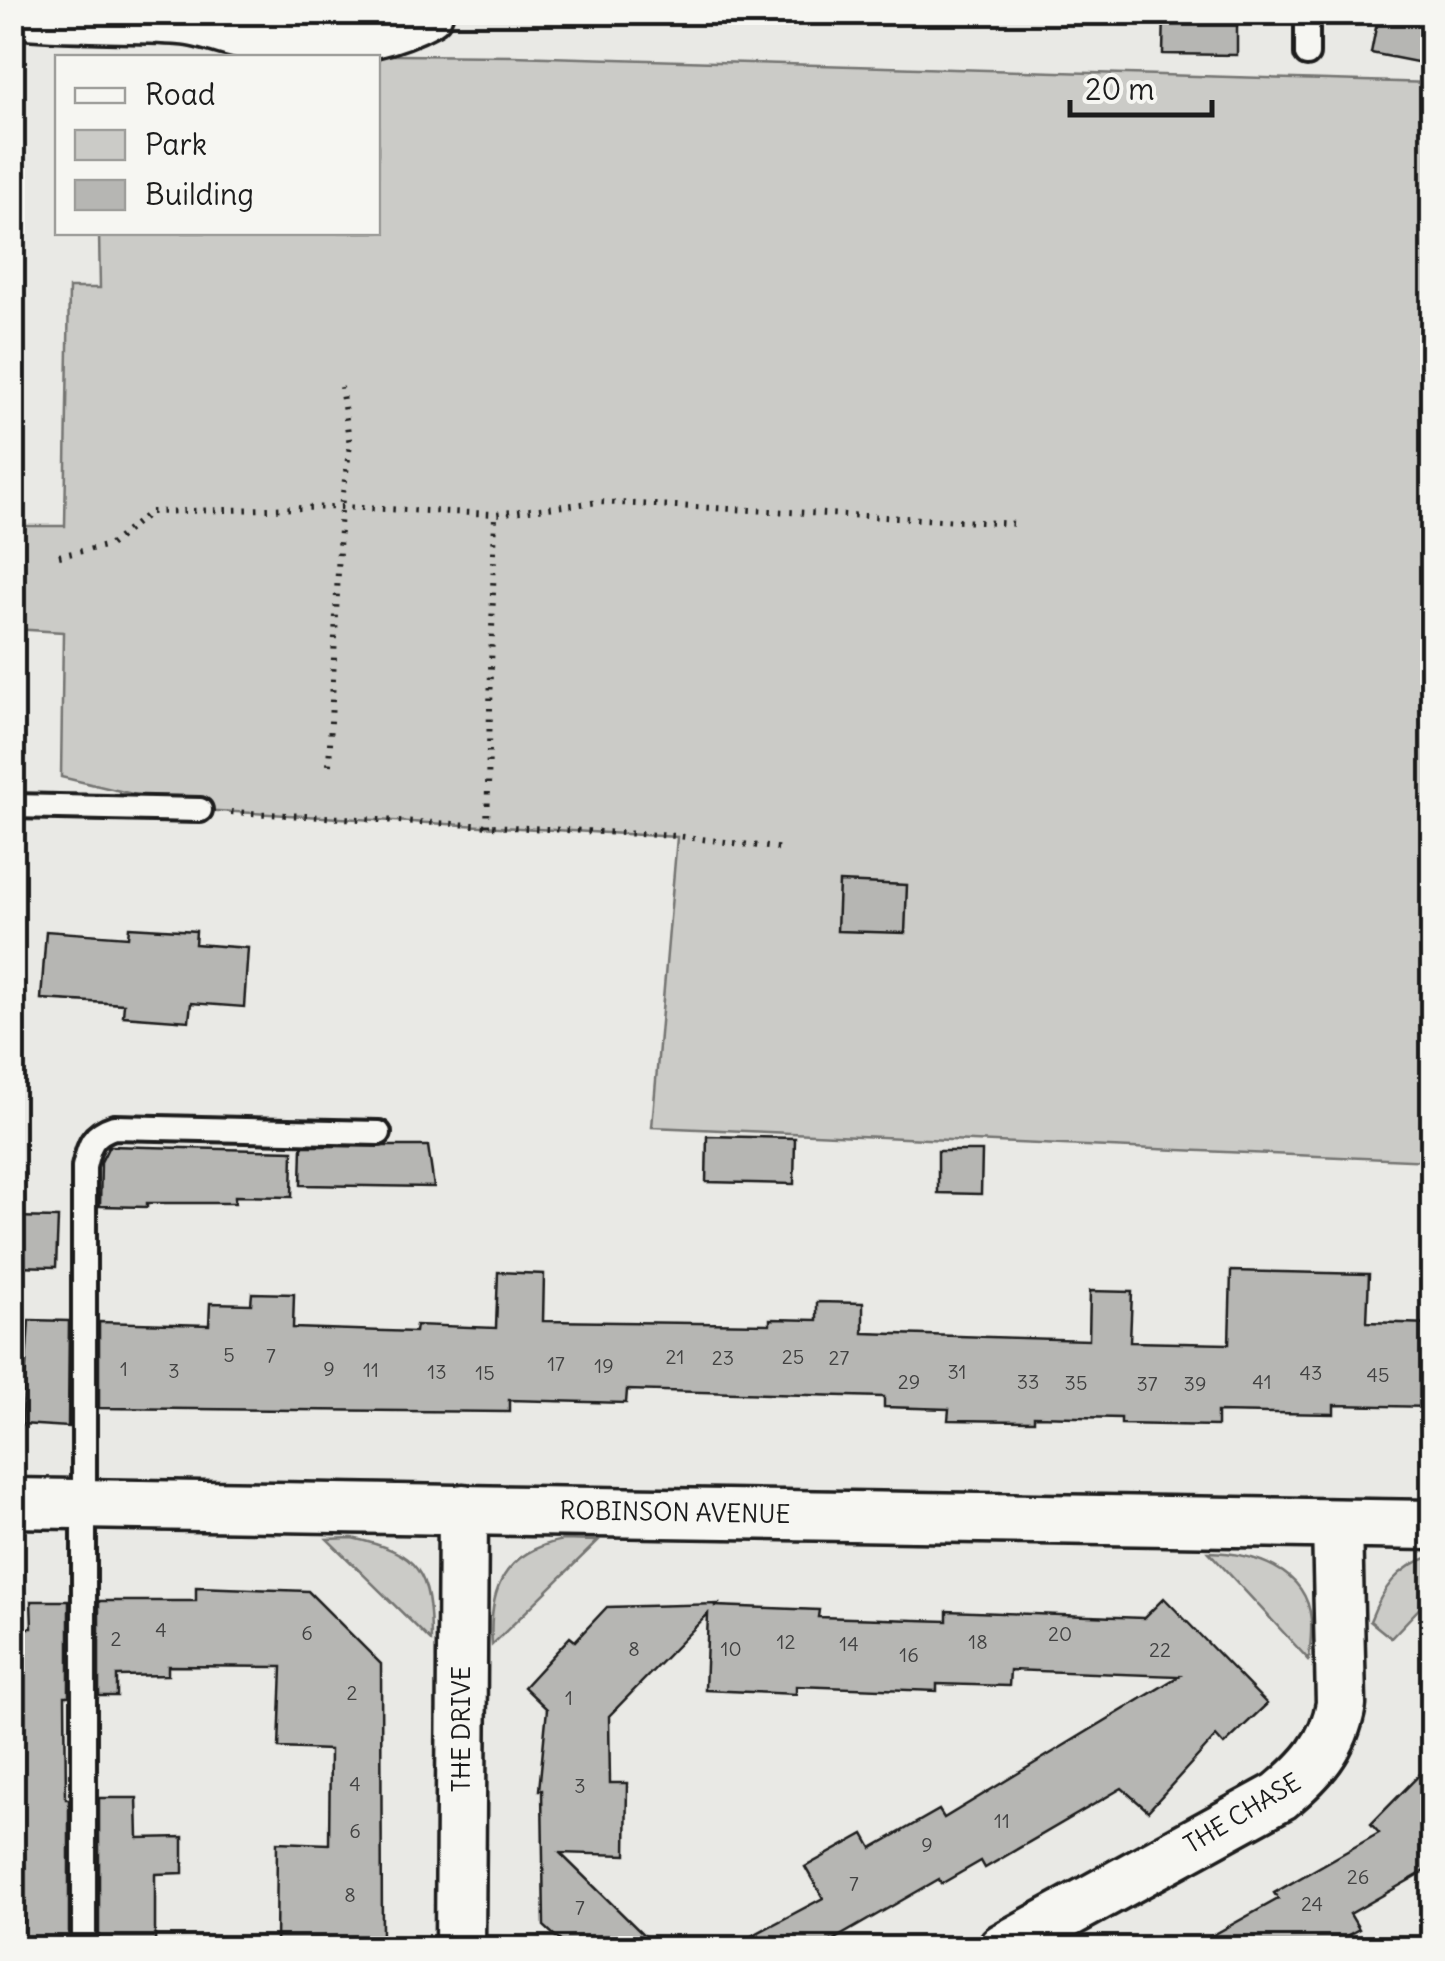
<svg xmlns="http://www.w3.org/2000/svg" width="1445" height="1961" viewBox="0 0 1445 1961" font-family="Delius,sans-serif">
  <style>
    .green { fill: #cbcbc7; stroke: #747472; stroke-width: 2.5 }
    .building { fill: #b6b6b3; stroke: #1c1c1c; stroke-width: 2.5 }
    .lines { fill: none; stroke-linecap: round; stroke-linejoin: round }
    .lane-casing { stroke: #1c1c1c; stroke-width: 30 }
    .street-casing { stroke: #1c1c1c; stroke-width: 55 }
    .path { stroke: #1c1c1c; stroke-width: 6; stroke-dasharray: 2.5 8; stroke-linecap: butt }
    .lane { stroke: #f6f6f2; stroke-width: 22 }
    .street { stroke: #f6f6f2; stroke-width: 48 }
    .labels { text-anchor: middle; stroke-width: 8; stroke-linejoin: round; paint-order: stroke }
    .number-label { font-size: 20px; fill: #424242 }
    .street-label { font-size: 25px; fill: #1c1c1c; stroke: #f6f6f2 }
  </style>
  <rect width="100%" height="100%" fill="#e9e9e5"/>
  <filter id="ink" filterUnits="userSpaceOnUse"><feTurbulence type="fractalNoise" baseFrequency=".01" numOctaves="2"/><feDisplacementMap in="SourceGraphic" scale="20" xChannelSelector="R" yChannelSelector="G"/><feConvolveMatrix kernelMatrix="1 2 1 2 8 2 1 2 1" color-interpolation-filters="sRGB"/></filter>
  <g filter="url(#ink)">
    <!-- green -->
    <g class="green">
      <path d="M278,54L513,56L1432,83V1161L652,1127L677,837L200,810L61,777L63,632L13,629V526H65L69,288H100L99,233L378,232V58H278Z"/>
      <path d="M352,1538C420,1553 431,1572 431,1641L327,1539Z"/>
      <path d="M563,1540L598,1541L492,1645C488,1589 504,1552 563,1540Z"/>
      <path d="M1209,1552C1251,1553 1307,1568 1311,1620C1312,1633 1310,1647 1309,1660Z"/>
      <path d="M1432,1556V1595L1391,1638L1370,1621C1383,1588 1397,1567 1432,1556Z"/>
    </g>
    <!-- building -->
    <g class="building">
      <path d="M1164,12H1237V55L1163,54Z"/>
      <path d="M1379,12H1432V65L1371,53Z"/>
      <path d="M839,882L907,885L905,933L837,931Z"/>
      <path d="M129,927L196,931L195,944L248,948L244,1007L191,1003L189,1021L123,1016L124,1004L41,999L46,931L128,937Z"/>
      <path d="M707,1136L795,1138L794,1184L706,1182Z"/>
      <path d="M109,1146L293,1151L292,1197L235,1196V1203H147V1207L100,1206L101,1162Z"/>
      <path d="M302,1146H428L434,1187L301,1185Z"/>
      <path d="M938,1151H982L981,1194L938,1193Z"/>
      <path d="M13,1217L58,1218L56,1267L13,1266Z"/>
      <path d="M1231,1271L1369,1274L1367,1322L1432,1324V1407L1334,1405V1414L1217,1412V1426L1121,1424V1418L1034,1416V1421L948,1420L949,1409L884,1407V1397L627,1390L626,1403L509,1400V1412L99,1408V1322L209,1325L210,1303L251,1304L252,1293L294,1294L293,1328L415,1332L416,1325L496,1328L498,1272L544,1274L543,1321L770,1324V1319L817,1320V1302L863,1303V1333L1089,1340L1090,1291L1132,1292L1130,1342L1229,1344Z"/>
      <path d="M29,1320L69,1321L68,1427L22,1424Z"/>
      <path d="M196,1587L308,1591L381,1664L382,1948H276L277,1842L329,1844L330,1750L279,1748L282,1667L168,1666V1675L117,1676V1696H99V1601H196Z"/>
      <path d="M1164,1598L1267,1704L1224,1745L1216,1736L1148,1811L1122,1788L985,1868L981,1861L941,1884L939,1879L819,1948H729L823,1898L805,1867L864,1834L872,1848L939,1810L944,1818L1179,1676L1010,1670L1009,1686L937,1684V1691L796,1686V1694L705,1690L708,1614L609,1716L610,1783H627L626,1855L560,1853L657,1948H568L544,1926L542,1790H539L547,1709L524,1687L570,1637L575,1641L607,1607L718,1604L716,1606L819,1610L818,1617L947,1621V1611L1144,1618Z"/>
      <path d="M31,1601H69V1696H65L66,1799H69V1948H25L23,1835H17L13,1723L19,1628H32Z"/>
      <path d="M1432,1762V1867L1350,1914L1359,1929L1324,1948H1190L1278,1899L1274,1893L1379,1833L1371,1824Z"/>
      <path d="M99,1798H137L138,1838L183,1837V1873L155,1874V1948H99Z"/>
    </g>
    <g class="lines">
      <!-- lane casing -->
      <g class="lane-casing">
        <g id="lane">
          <path d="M1307,54V12"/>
          <path d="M12,806L200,810"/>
          <path d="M84,1948V1167C89,1145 92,1134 114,1127L379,1133"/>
        </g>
      </g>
      <!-- street casing -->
      <g class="street-casing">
        <g id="street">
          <path d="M12,13C69,19 125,16 181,20C209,22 236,36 264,39C319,44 379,39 428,12"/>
          <path d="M12,1503L1432,1525"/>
          <path d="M460,1948L463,1509"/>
          <path d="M1003,1948L1280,1796C1311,1770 1334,1746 1341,1704L1337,1524"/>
        </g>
      </g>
      <!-- path -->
      <g class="path">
        <path d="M59,556L110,545L150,512L341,507L495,514L599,502L1018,524"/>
        <path d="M329,765L341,507L350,445L341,387"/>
        <path d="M231,812L677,836L784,849"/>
        <path d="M487,826L495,514"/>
      </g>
      <!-- lane -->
      <use href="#lane" class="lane"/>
      <!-- street -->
      <use href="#street" class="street"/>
    </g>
  </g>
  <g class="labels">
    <!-- number labels -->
    <g class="number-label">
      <text x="229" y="1362">5</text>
      <text x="271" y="1363">7</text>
      <text x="675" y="1364">21</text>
      <text x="793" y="1364">25</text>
      <text x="723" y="1365">23</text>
      <text x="839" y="1365">27</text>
      <text x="556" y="1371">17</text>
      <text x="604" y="1373">19</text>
      <text x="124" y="1376">1</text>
      <text x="329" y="1376">9</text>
      <text x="371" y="1377">11</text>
      <text x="174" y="1378">3</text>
      <text x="437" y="1379">13</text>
      <text x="957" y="1379">31</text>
      <text x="485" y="1380">15</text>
      <text x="1311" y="1380">43</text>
      <text x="1378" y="1382">45</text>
      <text x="909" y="1389">29</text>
      <text x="1028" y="1389">33</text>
      <text x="1262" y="1389">41</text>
      <text x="1076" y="1390">35</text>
      <text x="1147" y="1391">37</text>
      <text x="1195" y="1391">39</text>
      <text x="161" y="1637">4</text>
      <text x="307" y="1640">6</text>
      <text x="1060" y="1641">20</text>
      <text x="116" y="1646">2</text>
      <text x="786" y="1649">12</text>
      <text x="978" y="1649">18</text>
      <text x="849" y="1651">14</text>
      <text x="634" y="1656">8</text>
      <text x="731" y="1656">10</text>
      <text x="1160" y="1657">22</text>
      <text x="909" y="1662">16</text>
      <text x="352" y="1700">2</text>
      <text x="569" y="1705">1</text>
      <text x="355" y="1791">4</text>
      <text x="580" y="1793">3</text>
      <text x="1002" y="1828">11</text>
      <text x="355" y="1838">6</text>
      <text x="927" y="1852">9</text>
      <text x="1358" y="1884">26</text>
      <text x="854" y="1891">7</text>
      <text x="350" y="1902">8</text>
      <text x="1312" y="1911">24</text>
      <text x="580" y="1915">7</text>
    </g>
    <!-- street labels -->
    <g class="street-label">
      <text transform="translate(675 1512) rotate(1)" y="9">ROBINSON AVENUE</text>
      <text transform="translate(461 1729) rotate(-90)" y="9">THE DRIVE</text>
      <text transform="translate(1242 1813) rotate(-31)" y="9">THE CHASE</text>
    </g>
  </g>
  <!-- margin -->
  <rect width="1445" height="1961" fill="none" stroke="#f6f6f2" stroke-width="50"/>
  <rect x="25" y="25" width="1395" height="1911" fill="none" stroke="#1c1c1c" stroke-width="4" filter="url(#ink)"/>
  <!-- legend -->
  <rect x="55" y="55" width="325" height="180" fill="#f6f6f2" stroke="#9f9f9c" stroke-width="2.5"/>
  <rect x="75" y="88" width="50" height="15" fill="#f6f6f2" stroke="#9f9f9c" stroke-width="2.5"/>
  <text x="145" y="105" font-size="30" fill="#1c1c1c">Road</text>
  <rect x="75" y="130" width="50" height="30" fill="#cbcbc7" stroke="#9f9f9c" stroke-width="2.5"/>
  <text x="145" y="155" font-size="30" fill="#1c1c1c">Park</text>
  <rect x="75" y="180" width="50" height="30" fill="#b6b6b3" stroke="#9f9f9c" stroke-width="2.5"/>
  <text x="145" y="205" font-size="30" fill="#1c1c1c">Building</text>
  <!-- scale -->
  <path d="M1070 100v15h142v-15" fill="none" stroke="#1c1c1c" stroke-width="5"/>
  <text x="1085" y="100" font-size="30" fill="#1c1c1c" stroke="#f6f6f2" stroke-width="8" paint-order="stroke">20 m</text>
</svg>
